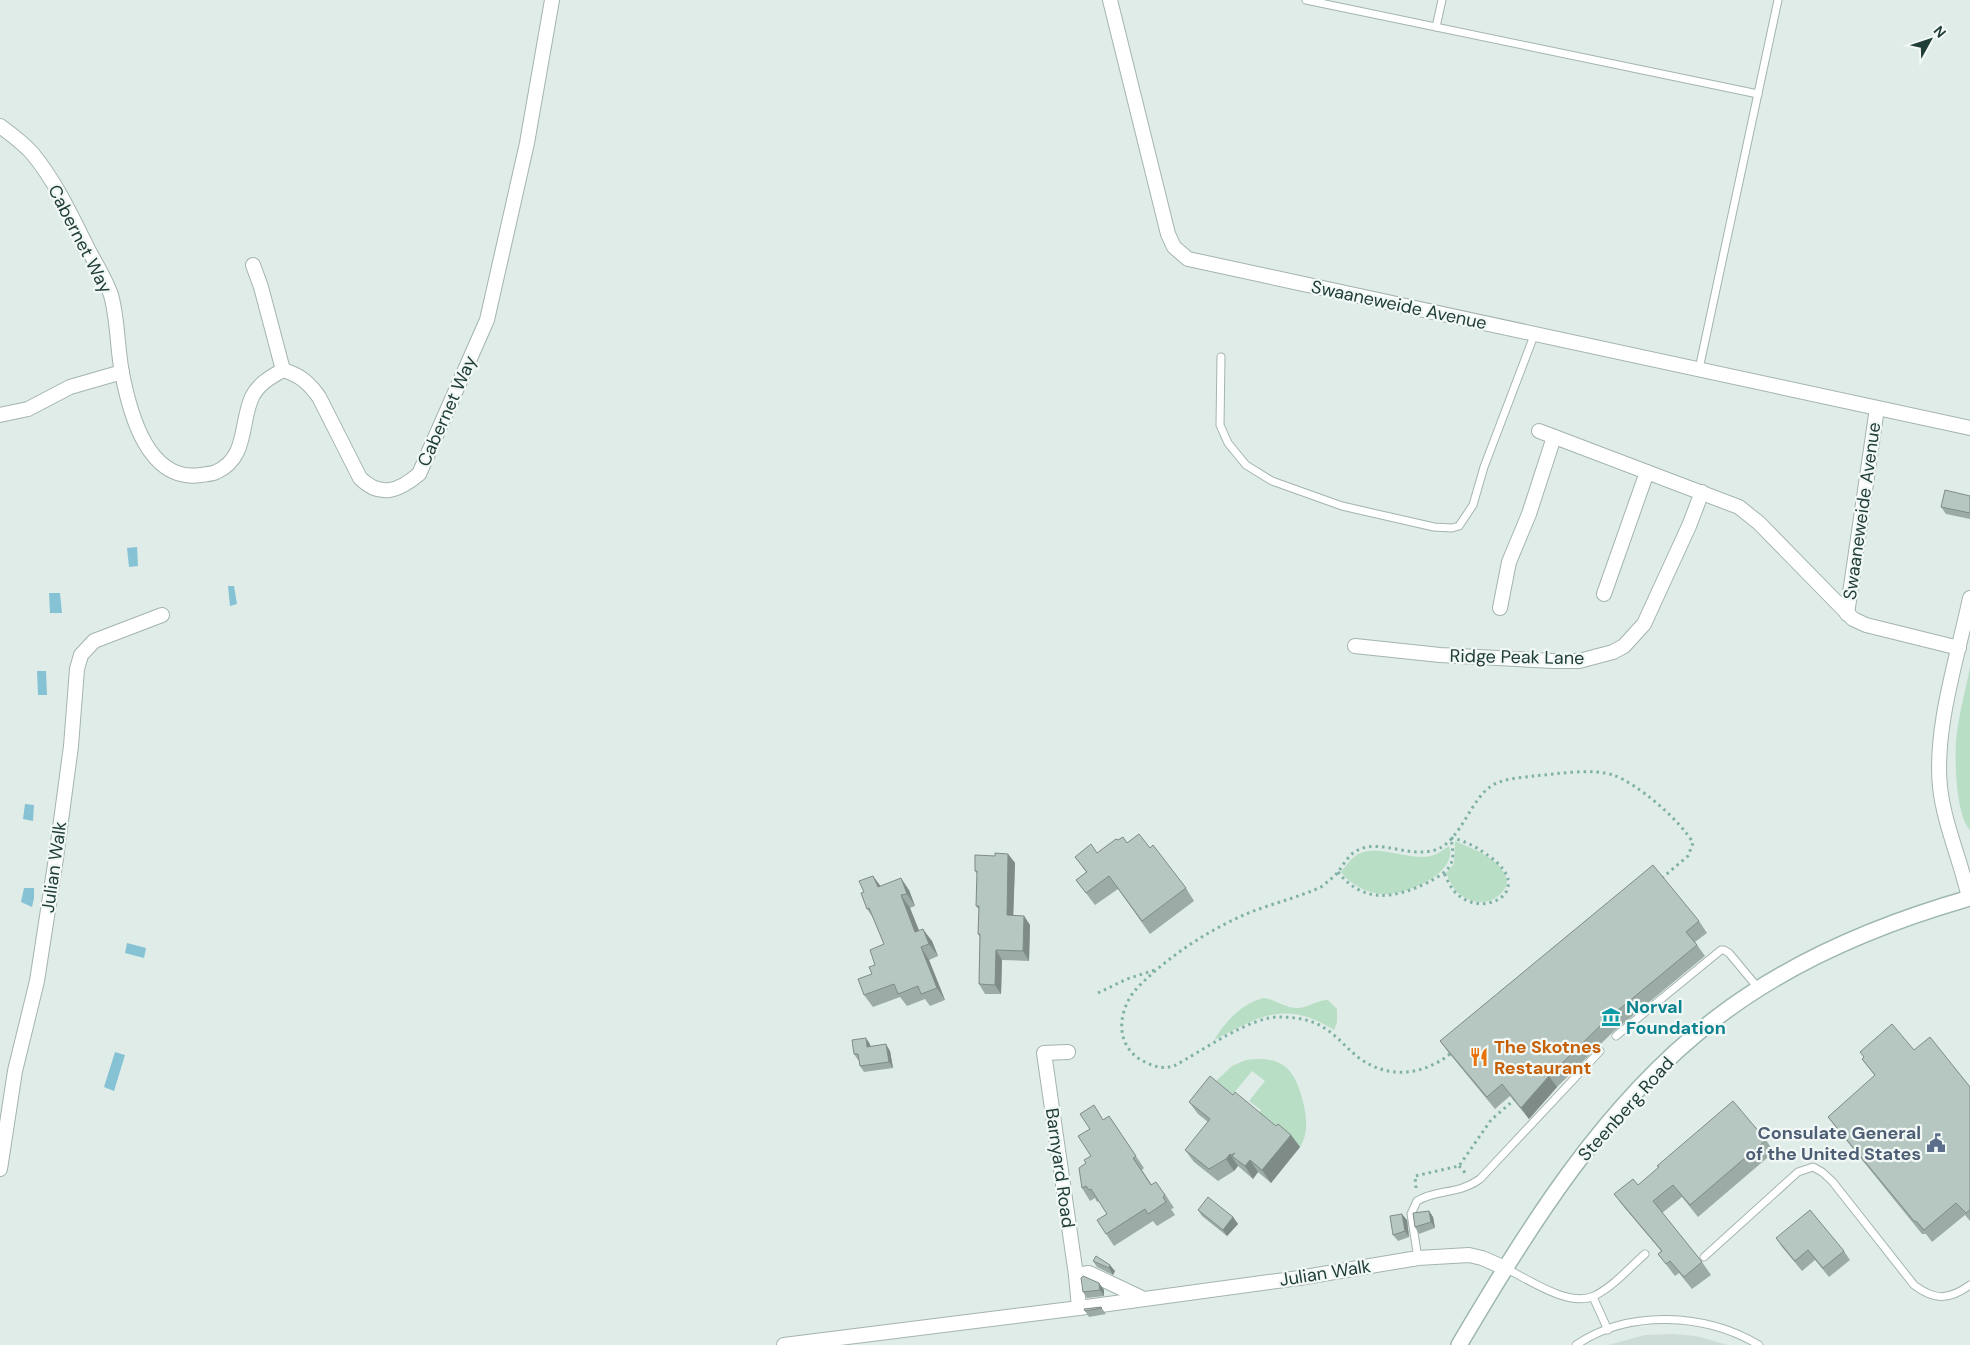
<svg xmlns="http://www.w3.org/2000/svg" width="1970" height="1345" viewBox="0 0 1970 1345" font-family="'DM Sans',sans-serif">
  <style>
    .built { fill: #cedcd7 }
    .green { fill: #b8dec5 }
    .water { fill: #85c2d4 }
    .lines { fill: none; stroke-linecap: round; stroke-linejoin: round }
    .service-casing { stroke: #a3b4b0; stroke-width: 9 }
    .minor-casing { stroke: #a3b4b0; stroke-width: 16 }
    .secondary-casing { stroke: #9eb8b1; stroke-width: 18 }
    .path { stroke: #7fb1a5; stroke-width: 3; stroke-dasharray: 2.5 4; stroke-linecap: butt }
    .service { stroke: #fff; stroke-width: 7 }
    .minor { stroke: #fff; stroke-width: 14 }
    .secondary { stroke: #fff; stroke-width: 15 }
    .wall { fill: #9daba6 }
    .shaded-wall { fill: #7f8b87 }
    .building { fill: #b6c7c1; stroke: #7f8b87 }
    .labels { text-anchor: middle; stroke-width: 4.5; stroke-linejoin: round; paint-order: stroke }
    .street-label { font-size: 18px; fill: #203d38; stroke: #f1f8f5 }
    .culture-label { font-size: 18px; font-weight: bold; fill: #0d838f; stroke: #f1f8f5; text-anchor: start }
    .food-label { font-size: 18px; font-weight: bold; fill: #c56008; stroke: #f1f8f5; text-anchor: start }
    .service-label { font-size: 18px; font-weight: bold; fill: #4e5e75; stroke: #f1f8f5; text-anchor: end }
  </style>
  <rect width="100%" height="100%" fill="#e0ece8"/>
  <!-- built -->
  <path class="built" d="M1673,1334L1696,1336L1728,1345H1608L1645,1335Z"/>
  <!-- green -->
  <g class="green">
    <path d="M1970,667V830C1955,814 1954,754 1957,732C1960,710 1966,688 1970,667Z"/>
    <path d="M1455,841C1473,849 1508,861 1507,885C1496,906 1473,907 1456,891C1452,886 1449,879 1446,873L1454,864Z"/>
    <path d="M1449,846C1459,873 1406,895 1385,894C1369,894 1351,886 1341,872C1345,867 1349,861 1354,857C1373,841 1407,861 1431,856C1438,854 1443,850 1449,846Z"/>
    <path d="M1263,998C1275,999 1285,1008 1297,1008C1308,1008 1317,1000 1328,1000L1337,1009V1022L1334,1030C1285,999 1259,1017 1214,1040C1226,1021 1240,1005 1263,998Z"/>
    <path d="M1246,1060C1285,1055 1296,1071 1304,1106C1307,1120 1308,1134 1300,1147L1259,1114L1261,1110L1249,1101L1265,1081L1252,1071L1233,1094L1216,1081L1232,1066Z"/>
  </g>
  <!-- water -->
  <g class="water">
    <path d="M137,547L138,566L129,567L127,548Z"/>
    <path d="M228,586H234L237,604L230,606Z"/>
    <path d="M49,593H60L62,613H50Z"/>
    <path d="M37,671H46L47,695H38Z"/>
    <path d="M25,804L34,805L33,821L23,819Z"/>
    <path d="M24,888H34V898L32,907L21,902Z"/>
    <path d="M127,943L146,948L144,958L125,953Z"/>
    <path d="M115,1052L125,1055L114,1091L104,1087Z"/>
  </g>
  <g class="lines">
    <!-- service casing -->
    <g class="service-casing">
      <g id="service">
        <path d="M1306,0L1758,94"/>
        <path d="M1436,27L1442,0"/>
        <path d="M1221,357L1220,425L1228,443L1246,465L1272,481L1342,506L1434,527L1452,528L1459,526L1473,505L1484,467L1535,333"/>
        <path d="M1699,369L1778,0"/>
        <path d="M1616,1036L1721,950H1724L1729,953L1759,989"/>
        <path d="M1704,1257L1798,1172L1813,1167L1822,1172L1832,1181L1914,1285C1935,1301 1949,1300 1970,1285"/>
        <path d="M1418,1258L1411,1214L1417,1201C1436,1189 1458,1195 1480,1179L1600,1051"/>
        <path d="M1505,1268C1528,1279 1569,1308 1594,1296C1613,1287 1629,1268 1645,1254"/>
        <path d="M1593,1297L1608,1330"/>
        <path d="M1576,1345C1629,1309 1705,1313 1759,1345"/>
      </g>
    </g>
    <!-- minor casing -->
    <g class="minor-casing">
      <g id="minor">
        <path d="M1110,0L1168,234L1174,247L1188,259L1970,428"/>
        <path d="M0,126C11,134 23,143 32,153C56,182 72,217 89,251C96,264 106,280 111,295C118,320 117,347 122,373C130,414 148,483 201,475C206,474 212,474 216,472C248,458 240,423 252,397C259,383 271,377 283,370C300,375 309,383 319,397L360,478C381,499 400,490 419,474L487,320L527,143L552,0"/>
        <path d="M253,265L261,287L283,370"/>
        <path d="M0,415L28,409L70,387L122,372"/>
        <path d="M1539,431L1739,507L1759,523L1853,619L1866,625L1959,648"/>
        <path d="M1604,594L1647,472"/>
        <path d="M1500,608L1509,562L1529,514L1554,437"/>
        <path d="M1847,614L1877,408"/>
        <path d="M1355,646L1440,655L1554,661H1579L1613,652L1624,646L1644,624L1689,526L1702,492"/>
        <path d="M1969,898C1961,861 1944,824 1940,787C1934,727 1958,656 1970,598"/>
        <path d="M1068,1052L1044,1053L1076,1275L1079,1308"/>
        <path d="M0,1169L15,1071L37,981L56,858L71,746L77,669L81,655L94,641L162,615"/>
        <path d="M1076,1275L1089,1273L1144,1299"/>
        <path d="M784,1345L1079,1308L1299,1278L1418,1258L1469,1255L1482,1258L1505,1268"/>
      </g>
    </g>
    <!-- secondary casing -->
    <g class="secondary-casing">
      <path id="secondary" d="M1459,1345C1529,1227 1604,1104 1715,1019C1790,961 1879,924 1970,898"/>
    </g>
    <!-- path -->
    <g class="path">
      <path d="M1338,872C1364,905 1396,898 1429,882C1438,877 1449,871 1452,861C1454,854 1452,846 1451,838C1464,840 1478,848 1489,856C1538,891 1482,921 1455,892C1450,887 1447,879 1444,873"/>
      <path d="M1098,993L1127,979L1155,970"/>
      <path d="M1450,1054C1422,1076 1388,1079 1359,1058C1346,1048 1336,1034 1321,1026C1309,1019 1293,1017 1280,1017C1251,1016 1200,1052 1174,1066C1163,1069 1155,1067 1145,1062C1113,1047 1117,1008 1139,986C1169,956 1207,931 1246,914C1270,904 1297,898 1321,887C1327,882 1333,878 1338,872C1344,864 1349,854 1358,850C1382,838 1413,861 1440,848C1461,837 1472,799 1490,787C1502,778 1520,778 1534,776C1556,774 1592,768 1613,775C1637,783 1681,821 1693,843L1688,856L1662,878"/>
      <path d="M1459,1166L1467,1175"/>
      <path d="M1416,1188L1415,1176L1459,1166L1491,1120L1514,1100"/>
    </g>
    <!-- service -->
    <use href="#service" class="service"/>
    <!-- minor -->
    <use href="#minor" class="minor"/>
    <!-- secondary -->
    <use href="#secondary" class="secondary"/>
  </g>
  <!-- wall -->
  <g class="wall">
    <path d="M1970,496V519L1946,514L1941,507Z"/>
    <path d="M1118,840L1150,848L1186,888L1194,901L1150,934L1118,889L1095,905L1076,880L1086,872L1075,857L1097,853Z"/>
    <path d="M1008,854L1015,863L1013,916H1024L1030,925L1029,961L1002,960L1001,994H985L979,984L980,937L978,934L979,910L976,906L977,874L975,871L995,856Z"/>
    <path d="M873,876L880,886L909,890L915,906L910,908L919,930L932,941L938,956L929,960L945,1000L930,1006L925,999L907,1006L900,997L873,1007L864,995L884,944L874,919L867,909Z"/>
    <path d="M1699,921L1707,933L1695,942L1705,956L1613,1032L1557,1087L1529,1119L1510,1096L1495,1109L1448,1052L1440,1041Z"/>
    <path d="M870,1044V1047L890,1051L893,1068L864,1072L860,1066L859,1060H858L854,1054Z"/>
    <path d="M1914,1050L1970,1087V1221L1965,1215L1932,1242L1926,1234H1922L1837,1129L1828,1117L1875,1076L1862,1059Z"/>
    <path d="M1233,1095L1276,1126L1291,1135L1300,1147L1271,1183L1258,1172L1253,1179L1238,1166L1234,1171L1218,1181L1194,1162L1185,1150L1208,1122L1198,1114L1189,1102Z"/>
    <path d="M1109,1116L1144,1168L1142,1170L1152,1185L1165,1194L1174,1208L1171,1209L1175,1215L1157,1226L1153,1221L1114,1246L1097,1220L1107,1214L1099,1201L1097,1202L1095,1198L1090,1201L1082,1188L1086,1163L1091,1156L1104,1119Z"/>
    <path d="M1766,1140L1774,1152L1698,1217L1682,1197L1662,1213L1702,1262L1711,1275L1692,1289L1679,1273L1675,1276L1658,1254L1661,1251L1623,1206L1614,1194Z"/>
    <path d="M1198,1210L1233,1217L1238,1224L1227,1236L1202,1216Z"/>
    <path d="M1429,1211L1433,1217L1435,1228L1419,1234L1415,1227Z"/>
    <path d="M1407,1220L1409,1237L1398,1241L1393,1235Z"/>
    <path d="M1776,1238L1844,1251L1850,1260L1829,1277L1815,1260L1802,1271L1782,1247Z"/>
    <path d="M1093,1261L1115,1271L1113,1275L1097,1267Z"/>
    <path d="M1099,1283L1104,1290V1296L1087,1298L1083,1292Z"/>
    <path d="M1101,1307L1106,1314L1089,1317L1085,1311Z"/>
  </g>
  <!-- shaded-wall -->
  <g class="shaded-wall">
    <path d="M1008,854L1015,863L1013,925L1007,915Z"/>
    <path d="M873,876L882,888L878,887Z"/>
    <path d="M901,878L909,890L915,906L907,894Z"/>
    <path d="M901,895L910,908L924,944L915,932Z"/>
    <path d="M1024,916L1030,925L1029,961L1023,951Z"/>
    <path d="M923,929L932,941L938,956L929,944Z"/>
    <path d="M921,947L929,960L945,1000L937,988Z"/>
    <path d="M996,950L1002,960L1001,994L995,985Z"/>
    <path d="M866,1038L870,1044L872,1054L867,1047Z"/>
    <path d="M886,1044L890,1051L893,1068L889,1062Z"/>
    <path d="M1549,1076L1557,1087L1529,1119L1521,1108Z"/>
    <path d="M1291,1135L1300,1147L1271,1183L1262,1170Z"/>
    <path d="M1230,1154L1238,1166L1234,1171L1226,1159Z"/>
    <path d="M1250,1160L1258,1172L1253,1179L1245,1166Z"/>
    <path d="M1429,1211L1433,1217L1435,1228L1431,1222Z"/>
    <path d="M1402,1214L1407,1220L1409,1237L1405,1231Z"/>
    <path d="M1233,1217L1238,1224L1227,1236L1223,1230Z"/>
    <path d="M1110,1265L1115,1271L1113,1275L1109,1268Z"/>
    <path d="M1099,1283L1104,1290V1296L1100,1290Z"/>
  </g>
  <!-- building -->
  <g class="building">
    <path d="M1945,490L1970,496V513L1941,507Z"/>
    <path d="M1139,834L1150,848L1153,845L1186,888L1142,921L1109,876L1086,893L1076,880L1087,872L1075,857L1091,844L1097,853L1116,839L1118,840L1123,837L1127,843Z"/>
    <path d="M995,853L1008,854L1007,915L1024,916L1023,951L996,950L995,985L979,984L980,934H978L979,906H976L977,871H975V855L995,856Z"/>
    <path d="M1653,865L1699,921L1686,932L1697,945L1605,1021L1549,1076L1521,1108L1502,1084L1487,1097L1440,1041Z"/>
    <path d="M873,876L878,887L901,878L907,894L901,895L915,932L923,929L929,944L921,947L937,988L921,994L918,986L898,994L894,984L864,995L858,979L872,974L869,967L875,965L870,950L884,944L869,908L867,909L861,893L864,892L859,881Z"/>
    <path d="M1892,1024L1914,1050L1930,1037L1970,1087V1210L1966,1213L1956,1203L1924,1230L1917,1222L1914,1221L1828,1117L1875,1075L1862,1059L1864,1057L1860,1052Z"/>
    <path d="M866,1038L867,1047L886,1044L889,1062L860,1066L858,1054H854L852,1040Z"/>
    <path d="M1210,1076L1233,1095L1235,1092L1276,1126L1278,1124L1291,1135L1262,1170L1250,1160L1245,1166L1232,1156L1235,1153L1231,1155L1230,1154L1226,1159L1209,1169L1185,1150L1210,1119L1189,1102Z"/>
    <path d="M1733,1101L1766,1140L1690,1205L1673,1185L1653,1201L1702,1262L1684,1277L1670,1261L1666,1264L1658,1254L1662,1251L1614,1194L1633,1179L1638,1185L1659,1167L1657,1166Z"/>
    <path d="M1094,1105L1103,1120L1109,1116L1136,1156L1133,1158L1151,1185L1156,1182L1165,1195L1163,1197L1166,1202L1148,1214L1145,1209L1106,1234L1097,1220L1107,1214L1091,1189L1089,1190L1086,1186L1082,1188L1079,1168L1086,1163L1084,1160L1091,1156L1078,1136L1090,1129L1080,1114Z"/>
    <path d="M1208,1197L1233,1217L1223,1230L1198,1210Z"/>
    <path d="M1810,1210L1844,1251L1823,1268L1808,1250L1795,1261L1776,1238Z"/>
    <path d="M1429,1211L1431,1222L1415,1227L1413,1213Z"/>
    <path d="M1402,1214L1405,1231L1393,1235L1390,1216Z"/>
    <path d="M1096,1256L1110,1265L1109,1268L1093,1261Z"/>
    <path d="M1083,1276L1099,1283L1100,1290L1083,1292L1081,1278Z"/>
    <path d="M1101,1307L1102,1308L1085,1311L1084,1309Z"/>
  </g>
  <!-- icons -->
  <defs>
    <g id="museum-bare" transform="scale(1.5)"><path d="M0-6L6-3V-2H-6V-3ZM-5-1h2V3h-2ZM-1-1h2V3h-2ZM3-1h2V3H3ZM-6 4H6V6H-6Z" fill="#0f9aa8" stroke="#f1f8f5" stroke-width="2.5" paint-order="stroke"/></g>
    <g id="restaurant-bare" transform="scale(1.5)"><path d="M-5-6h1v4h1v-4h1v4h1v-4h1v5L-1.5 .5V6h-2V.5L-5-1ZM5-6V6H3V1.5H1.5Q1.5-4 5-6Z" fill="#e8710a" stroke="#f1f8f5" stroke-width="2.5" paint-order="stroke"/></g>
    <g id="civic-bare" transform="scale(1.5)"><path d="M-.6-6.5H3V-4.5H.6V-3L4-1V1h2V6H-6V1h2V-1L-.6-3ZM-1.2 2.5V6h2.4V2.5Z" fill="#5c6f8a" stroke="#f1f8f5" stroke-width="2.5" paint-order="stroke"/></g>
  </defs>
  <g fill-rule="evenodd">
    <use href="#museum-bare" x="1611" y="1017"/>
    <use href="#restaurant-bare" x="1479" y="1057"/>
    <use href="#civic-bare" x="1936" y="1143"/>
  </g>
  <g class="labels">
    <!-- street labels -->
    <g class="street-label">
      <text transform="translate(80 239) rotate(63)" y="6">Cabernet Way</text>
      <text transform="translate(1399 305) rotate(12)" y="6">Swaaneweide Avenue</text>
      <text transform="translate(447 411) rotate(-66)" y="6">Cabernet Way</text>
      <text transform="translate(1862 511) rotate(-82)" y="6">Swaaneweide Avenue</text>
      <text transform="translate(1517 657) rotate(1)" y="6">Ridge Peak Lane</text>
      <text transform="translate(54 867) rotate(-82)" y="6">Julian Walk</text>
      <text transform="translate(1626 1109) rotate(-48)" y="6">Steenberg Road</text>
      <text transform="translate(1060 1168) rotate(82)" y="6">Barnyard Road</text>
      <text transform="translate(1325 1273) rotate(-9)" y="6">Julian Walk</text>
    </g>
    <!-- culture labels -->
    <g class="culture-label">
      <text x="1626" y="1013">Norval<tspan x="1626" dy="21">Foundation</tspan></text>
    </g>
    <!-- food labels -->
    <g class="food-label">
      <text x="1494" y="1053">The Skotnes<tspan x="1494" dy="21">Restaurant</tspan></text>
    </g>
    <!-- service labels -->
    <g class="service-label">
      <text x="1921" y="1139">Consulate General<tspan x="1921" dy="21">of the United States</tspan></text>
    </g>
  </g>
  <!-- north arrow -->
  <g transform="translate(1930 40) rotate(50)" stroke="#f1f8f5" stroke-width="4" paint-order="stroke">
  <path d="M0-4L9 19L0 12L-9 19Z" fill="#203d38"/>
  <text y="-8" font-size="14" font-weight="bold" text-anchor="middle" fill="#203d38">N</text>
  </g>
</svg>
